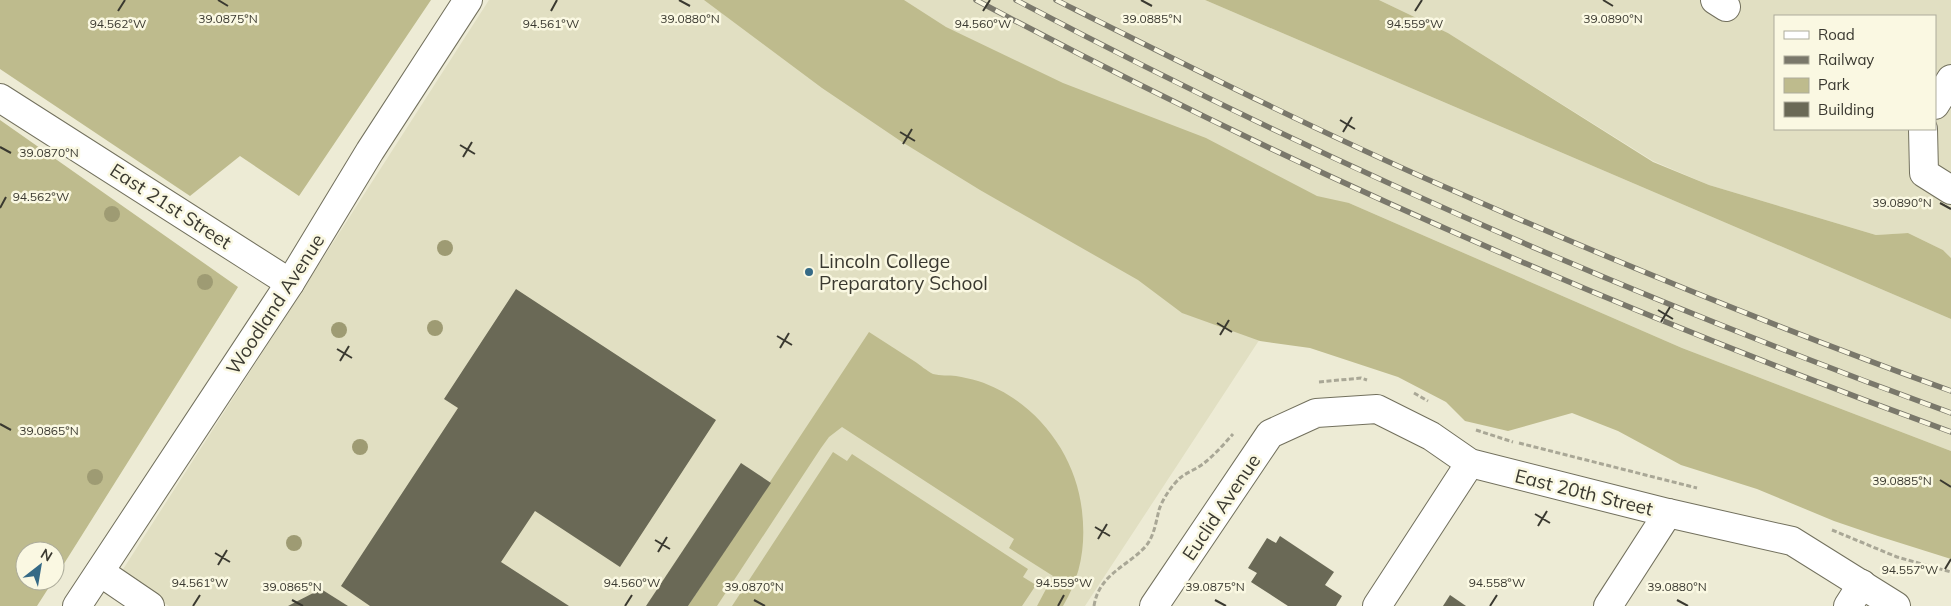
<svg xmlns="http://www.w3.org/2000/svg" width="1951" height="606" viewBox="0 0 1951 606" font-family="Mulish,sans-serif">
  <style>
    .built { fill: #e1dfc2; fill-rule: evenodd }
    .green { fill: #bebb8d }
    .building { fill: #6a6956 }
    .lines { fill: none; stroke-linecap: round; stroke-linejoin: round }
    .minor-casing { stroke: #72705d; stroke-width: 30 }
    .path { stroke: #a9a796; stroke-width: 3; stroke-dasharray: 5 2.5; stroke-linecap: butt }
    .minor { stroke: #fff; stroke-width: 28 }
    .rail-casing { stroke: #7a786b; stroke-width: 5.5 }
    .rail { stroke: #faf8e2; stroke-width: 4; stroke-dasharray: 11; stroke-linecap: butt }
    .tree { fill: #9e9b73 }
    .ticks { fill: none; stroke: #3a3930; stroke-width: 2 }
    .poi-dot { fill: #356a86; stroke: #faf8e2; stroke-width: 2 }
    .labels { text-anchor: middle; stroke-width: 5; stroke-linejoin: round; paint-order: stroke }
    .street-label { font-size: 19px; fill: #3a3930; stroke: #faf8e2 }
    .poi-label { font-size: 19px; fill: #3a3930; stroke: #faf8e2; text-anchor: start }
    .ticks-label { font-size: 12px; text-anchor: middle; fill: #3a3930; stroke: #faf8e2; stroke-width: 5; stroke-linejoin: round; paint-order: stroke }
  </style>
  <rect width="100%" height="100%" fill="#edebd5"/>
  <!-- built -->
  <g class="built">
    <path d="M489,0H1205L1951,319V451L1682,348L1349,203L1085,606H169L120,574Z"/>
    <path d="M1379,0H1951V258L1943,250L1908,233L1876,235L1709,185L1653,161L1448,33ZM1775,16H1935V129H1775Z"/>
  </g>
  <!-- green -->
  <g class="green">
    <path d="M0,0H431L299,196L240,156L190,196L0,69Z"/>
    <path d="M704,0H904L946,27L1063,83L1206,138L1317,196L1349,203L1682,348L1951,451V559L1878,536L1834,521L1757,489L1681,465L1618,431L1572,413L1508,431L1465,421L1446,402L1398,377L1310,348L1260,341L1182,313L1138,280L980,190L902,142L822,88Z"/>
    <path d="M1205,0H1379L1448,33L1653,162L1709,185L1876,235L1908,233L1943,250L1951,258V319Z"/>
    <path d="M0,120L238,287L55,578V551H25V581H53L37,606H0Z"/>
    <path d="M869,332C884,342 899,351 914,361C920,365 927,371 933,374C940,376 949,375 956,376C963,377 971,379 978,381C1034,399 1076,453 1082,511C1086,545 1081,576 1063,606H1037L1053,576L1009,548L1014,539L842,427L829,437L821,448L717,606H688Z"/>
    <path d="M833,452L847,461L852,454L1028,569L1023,577L1036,585L1022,606H732Z"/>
  </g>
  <!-- building -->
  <g class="building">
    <path d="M516,289L716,420L620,567L535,511L501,562L569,606H370L341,586L458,408L444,399Z"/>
    <path d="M741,463L771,483L688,606H646Z"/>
    <path d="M1280,536L1334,572L1325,585L1342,596L1336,606H1288L1251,582L1257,573L1248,568L1267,538L1276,543Z"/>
    <path d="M321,589L348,606H288Z"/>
    <path d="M1450,595L1466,606H1443Z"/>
  </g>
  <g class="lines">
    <!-- minor casing -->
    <g class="minor-casing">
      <g id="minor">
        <path d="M1715,0L1726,7"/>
        <path d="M0,98L290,283"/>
        <path d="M1935,105L1951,79"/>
        <path d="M1923,129L1924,173L1951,190"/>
        <path d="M100,572L150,606"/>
        <path d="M77,606L290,283L370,151L468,0"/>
        <path d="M1154,606L1270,434L1316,413L1377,409L1431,436L1470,463L1668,513L1792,541L1896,606"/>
        <path d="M1377,606L1470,463"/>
        <path d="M1608,606L1668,513"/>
        <path d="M1848,606L1862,584"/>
      </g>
    </g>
    <!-- path -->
    <g class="path">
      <path d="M1319,382L1361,378L1367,380"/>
      <path d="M1414,393L1428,401"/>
      <path d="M1476,430L1513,442"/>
      <path d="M1519,443L1697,488"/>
      <path d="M1832,530L1897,557L1951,572"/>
      <path d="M1094,606C1099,574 1127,567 1146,546C1154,536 1156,522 1159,510C1162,500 1172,485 1180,478C1186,473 1194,470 1200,466C1213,457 1223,445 1233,434"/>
    </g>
    <!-- minor -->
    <use href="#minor" class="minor"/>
    <!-- rail casing -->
    <g class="rail-casing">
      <g id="rail">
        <path d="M976,0C1290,168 1617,310 1951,432"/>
        <path d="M1016,0C1318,160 1631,296 1951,413"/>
        <path d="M1056,0C1184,64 1313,129 1445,187C1611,260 1780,329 1951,391"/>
      </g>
    </g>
    <!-- rail -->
    <use href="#rail" class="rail"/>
  </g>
  <!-- trees -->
  <g class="tree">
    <circle cx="112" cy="214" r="8"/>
    <circle cx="445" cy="248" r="8"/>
    <circle cx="205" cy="282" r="8"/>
    <circle cx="435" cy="328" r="8"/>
    <circle cx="339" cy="330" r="8"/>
    <circle cx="360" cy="447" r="8"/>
    <circle cx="95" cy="477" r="8"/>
    <circle cx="294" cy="543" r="8"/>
  </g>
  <!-- ticks -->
  <path class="ticks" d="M218,0L228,6M679,0L690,6M1141,0L1152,6M1603,0L1613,6M118,11L125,0M551,11L557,0M983,11L990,0M1415,11L1422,0M1340,120L1355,129M900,132L915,141M1343,132L1352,117M903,144L912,129M460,145L475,154M0,147L11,153M463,157L472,142M1940,203L1951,209M0,208L6,197M1658,310L1673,319M1661,322L1670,307M1217,323L1232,332M1220,335L1229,320M777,336L792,345M780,348L789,333M337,349L352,358M340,361L349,346M0,424L11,430M1940,480L1951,487M1535,514L1550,523M1538,526L1547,511M1095,527L1110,536M1098,539L1107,524M655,540L670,549M658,552L667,537M215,553L230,562M218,565L227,550M1945,569L1951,559M292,600L303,606M754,600L765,606M1215,600L1226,606M1677,600L1688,606M193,606L200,595M625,606L632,595M1058,606L1064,595M1490,606L1497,595"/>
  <!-- markers -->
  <circle class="poi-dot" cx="809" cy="272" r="5"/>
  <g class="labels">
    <!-- street labels -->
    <g class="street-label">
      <text transform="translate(171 206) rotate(33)" y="7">East 21st Street</text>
      <text transform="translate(275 304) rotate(-57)" y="7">Woodland Avenue</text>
      <text transform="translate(1584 492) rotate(14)" y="7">East 20th Street</text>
      <text transform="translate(1221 507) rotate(-56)" y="7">Euclid Avenue</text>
    </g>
    <!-- poi labels -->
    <g class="poi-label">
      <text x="819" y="268">Lincoln College<tspan x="819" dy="22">Preparatory School</tspan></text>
    </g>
  </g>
  <g class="ticks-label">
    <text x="228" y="23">39.0875°N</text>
    <text x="690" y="23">39.0880°N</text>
    <text x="1152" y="23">39.0885°N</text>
    <text x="1613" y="23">39.0890°N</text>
    <text x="118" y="28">94.562°W</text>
    <text x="551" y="28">94.561°W</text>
    <text x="983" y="28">94.560°W</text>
    <text x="1415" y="28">94.559°W</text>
    <text x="49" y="157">39.0870°N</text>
    <text x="41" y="201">94.562°W</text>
    <text x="1902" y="207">39.0890°N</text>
    <text x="49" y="435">39.0865°N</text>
    <text x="1902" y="485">39.0885°N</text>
    <text x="1910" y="574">94.557°W</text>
    <text x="200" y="587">94.561°W</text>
    <text x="632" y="587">94.560°W</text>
    <text x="1064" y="587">94.559°W</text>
    <text x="1497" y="587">94.558°W</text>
    <text x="292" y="591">39.0865°N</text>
    <text x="754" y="591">39.0870°N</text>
    <text x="1215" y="591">39.0875°N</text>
    <text x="1677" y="591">39.0880°N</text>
  </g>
  <!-- legend -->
  <rect x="1774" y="15" width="162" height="115" fill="#faf8e2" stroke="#adac9b"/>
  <rect x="1784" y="31" width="25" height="8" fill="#ffffff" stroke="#adac9b"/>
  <text x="1818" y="40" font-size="15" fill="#3a3930">Road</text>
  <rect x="1784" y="56" width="25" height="8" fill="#7a786b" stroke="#adac9b"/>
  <text x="1818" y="65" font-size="15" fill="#3a3930">Railway</text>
  <rect x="1784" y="78" width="25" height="15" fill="#bebb8d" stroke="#adac9b"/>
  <text x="1818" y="90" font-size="15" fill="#3a3930">Park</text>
  <rect x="1784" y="102" width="25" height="15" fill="#6a6956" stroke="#adac9b"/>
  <text x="1818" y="115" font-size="15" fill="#3a3930">Building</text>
  <!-- north arrow -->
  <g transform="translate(40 566) rotate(31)"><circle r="24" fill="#faf8e2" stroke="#adac9b"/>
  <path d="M0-4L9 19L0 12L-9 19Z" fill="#356a86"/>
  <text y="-8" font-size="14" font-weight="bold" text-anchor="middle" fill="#3a3930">N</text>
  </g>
</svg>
